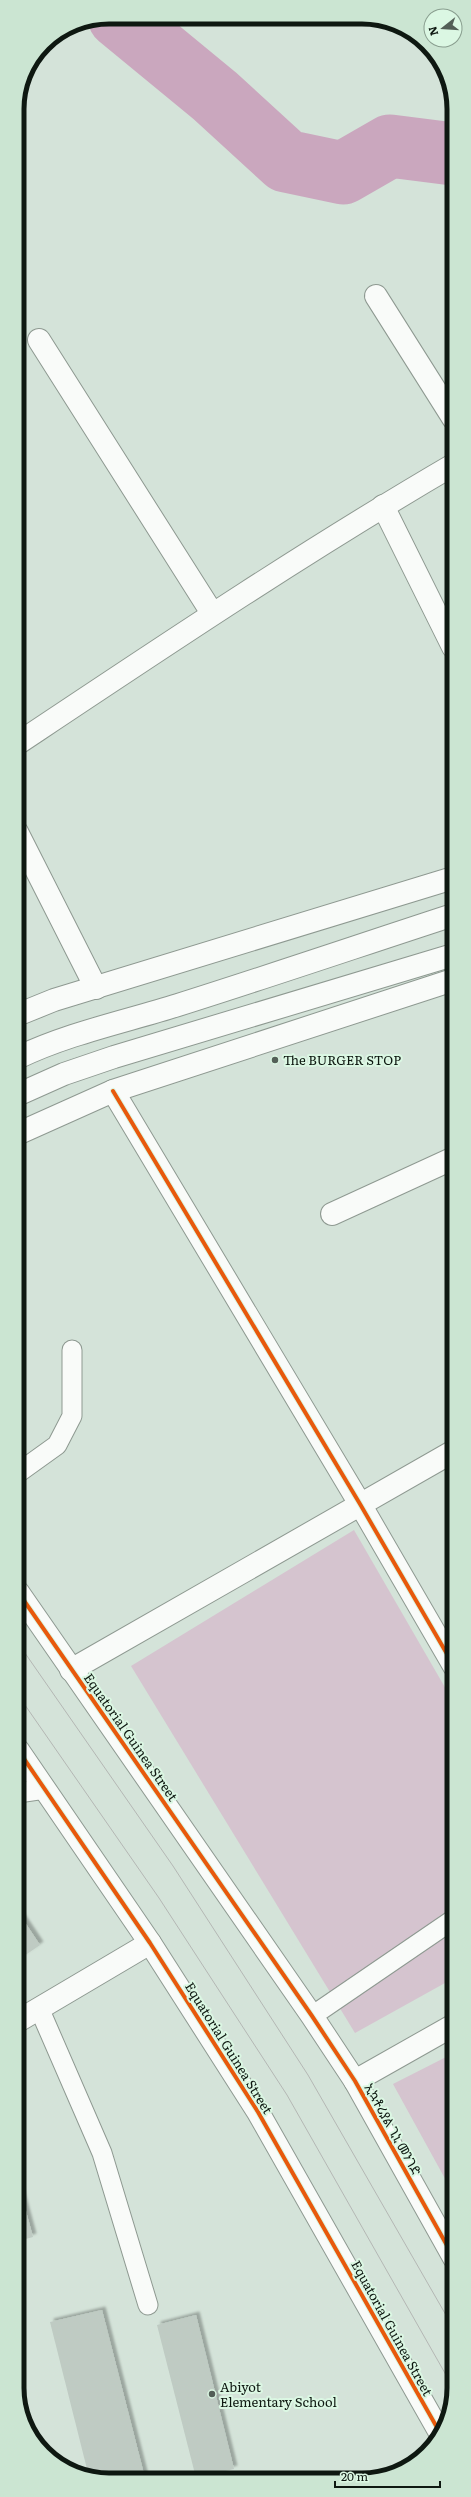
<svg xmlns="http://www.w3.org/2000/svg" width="471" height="2497" viewBox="0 0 471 2497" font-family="Literata,'Noto Sans Ethiopic',serif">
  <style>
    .green { fill: #d5c4cf }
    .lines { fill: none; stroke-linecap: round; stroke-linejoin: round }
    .river { stroke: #caa7be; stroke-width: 63 }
    .building { fill: #bfcbc3; filter: url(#shadow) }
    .lane-casing { stroke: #8e9991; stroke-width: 21 }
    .street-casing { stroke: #8e9991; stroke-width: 24 }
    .primary-casing { stroke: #8e9991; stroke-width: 24 }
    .lane { stroke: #f9fbf9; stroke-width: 19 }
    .street { stroke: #f9fbf9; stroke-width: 22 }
    .primary { stroke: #f9fbf9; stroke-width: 22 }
    .tram { stroke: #b4b7b4; stroke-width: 1 }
    .cycleway-casing { stroke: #dbf7e3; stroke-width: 6 }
    .cycleway { stroke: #e8590c; stroke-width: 4 }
    .poi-dot { fill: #535f57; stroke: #dbf7e3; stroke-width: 1.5 }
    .labels { text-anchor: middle; stroke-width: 4; stroke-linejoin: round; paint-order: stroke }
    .poi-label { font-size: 13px; fill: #0e1811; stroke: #dbf7e3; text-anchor: start }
    .street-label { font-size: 13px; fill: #0e1811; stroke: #dbf7e3 }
    .rim { fill: none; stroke: #0e1811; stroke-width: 5 }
  </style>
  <defs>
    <filter id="shadow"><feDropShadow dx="3.5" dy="-3.5" stdDeviation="1" flood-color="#0004"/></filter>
  </defs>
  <rect width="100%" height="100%" fill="#d4e3d9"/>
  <!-- green -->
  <g class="green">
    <path d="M354,1530L454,1703V1978L355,2033L131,1666Z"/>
    <path d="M454,2053V2195L393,2084Z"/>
  </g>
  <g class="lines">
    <!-- river -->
    <path class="river" d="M119,17L215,96L286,161L343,173L390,146L453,154"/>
  </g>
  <!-- building -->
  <g class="building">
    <path d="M18,1912L40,1945L18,1960Z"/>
    <path d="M18,2182L33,2237L18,2241Z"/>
    <path d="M102,2310L145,2478L89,2477L50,2322Z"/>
    <path d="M196,2315L234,2469L196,2478L157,2325Z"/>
  </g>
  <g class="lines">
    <!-- lane casing -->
    <g class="lane-casing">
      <g id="lane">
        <path d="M18,1473L57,1445L72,1416V1350"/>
        <path d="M18,1793L45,1789"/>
        <path d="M39,2008L102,2153L148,2305"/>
        <path d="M312,2016L454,1919"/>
      </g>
    </g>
    <!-- street casing -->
    <g class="street-casing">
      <g id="street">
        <path d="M376,296L453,418"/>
        <path d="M39,340L212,613"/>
        <path d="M383,506L453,647"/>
        <path d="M17,744C161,648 304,552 453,465"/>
        <path d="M17,832L96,988"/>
        <path d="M113,1091L360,1504L454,1666"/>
        <path d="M332,1214L454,1158"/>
        <path d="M71,1670L454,1451"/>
        <path d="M18,2021L150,1943"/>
        <path d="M355,2081L454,2025"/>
      </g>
    </g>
    <!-- primary casing -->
    <g class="primary-casing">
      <g id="primary">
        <path d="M17,1015L54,1000L453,878"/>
        <path d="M17,1058C69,1033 124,1022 178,1005C270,976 361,945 453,915"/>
        <path d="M17,1095L64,1074L114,1057L453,955"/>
        <path d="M17,1134L113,1091L453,980"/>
        <path d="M18,1592L312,2016L355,2081L454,2258"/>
        <path d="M18,1750L150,1943L258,2112L439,2431"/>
      </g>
    </g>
    <!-- lane -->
    <use href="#lane" class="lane"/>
    <!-- street -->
    <use href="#street" class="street"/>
    <!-- primary -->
    <use href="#primary" class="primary"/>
    <!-- tram -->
    <g class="tram">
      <path d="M18,1643L173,1866L308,2075L454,2329"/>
      <path d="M18,1695L159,1898L287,2095L454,2389"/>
    </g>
    <!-- cycleway casing -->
    <g class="cycleway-casing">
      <g id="cycleway">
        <path d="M113,1091L360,1504L454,1666"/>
        <path d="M18,1592L312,2016L355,2081L454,2258"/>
        <path d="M18,1750L150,1943L258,2112L439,2431"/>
      </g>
    </g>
    <!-- cycleway -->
    <use href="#cycleway" class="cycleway"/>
  </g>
  <!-- markers -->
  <g class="poi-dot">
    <circle cx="275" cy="1060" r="4"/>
    <circle cx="212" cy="2394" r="4"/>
  </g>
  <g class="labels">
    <!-- poi labels -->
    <g class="poi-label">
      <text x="283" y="1065">The BURGER STOP</text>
      <text x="220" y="2392">Abiyot<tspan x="220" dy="15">Elementary School</tspan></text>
    </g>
    <!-- street labels -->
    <g class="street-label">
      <text transform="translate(131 1737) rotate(55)" y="5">Equatorial Guinea Street</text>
      <text transform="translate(229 2048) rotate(58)" y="5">Equatorial Guinea Street</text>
      <text transform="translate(393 2129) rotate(61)" y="5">ኢኳቶሪያል ጊኒ መንገድ</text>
      <text transform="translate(392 2328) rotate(61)" y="5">Equatorial Guinea Street</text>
    </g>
  </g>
  <!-- crop -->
  <path d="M0 0H471V2497H0ZM109 24H362A85 85 0 0 1 447 109V2388A85 85 0 0 1 362 2473H109A85 85 0 0 1 24 2388V109A85 85 0 0 1 109 24Z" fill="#cbe5d2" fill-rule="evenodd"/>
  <path class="rim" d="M109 24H362A85 85 0 0 1 447 109V2388A85 85 0 0 1 362 2473H109A85 85 0 0 1 24 2388V109A85 85 0 0 1 109 24Z"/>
  <!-- north arrow -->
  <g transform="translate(443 28) rotate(253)"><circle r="19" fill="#dbf7e3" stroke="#899e8f"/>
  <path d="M0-3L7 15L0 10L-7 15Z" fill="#535f57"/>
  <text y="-6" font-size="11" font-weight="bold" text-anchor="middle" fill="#0e1811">N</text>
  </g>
  <!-- scale -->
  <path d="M335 2481v6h105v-6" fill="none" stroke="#0e1811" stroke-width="2"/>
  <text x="341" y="2481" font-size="12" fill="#0e1811" stroke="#dbf7e3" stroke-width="3" paint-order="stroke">20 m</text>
</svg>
